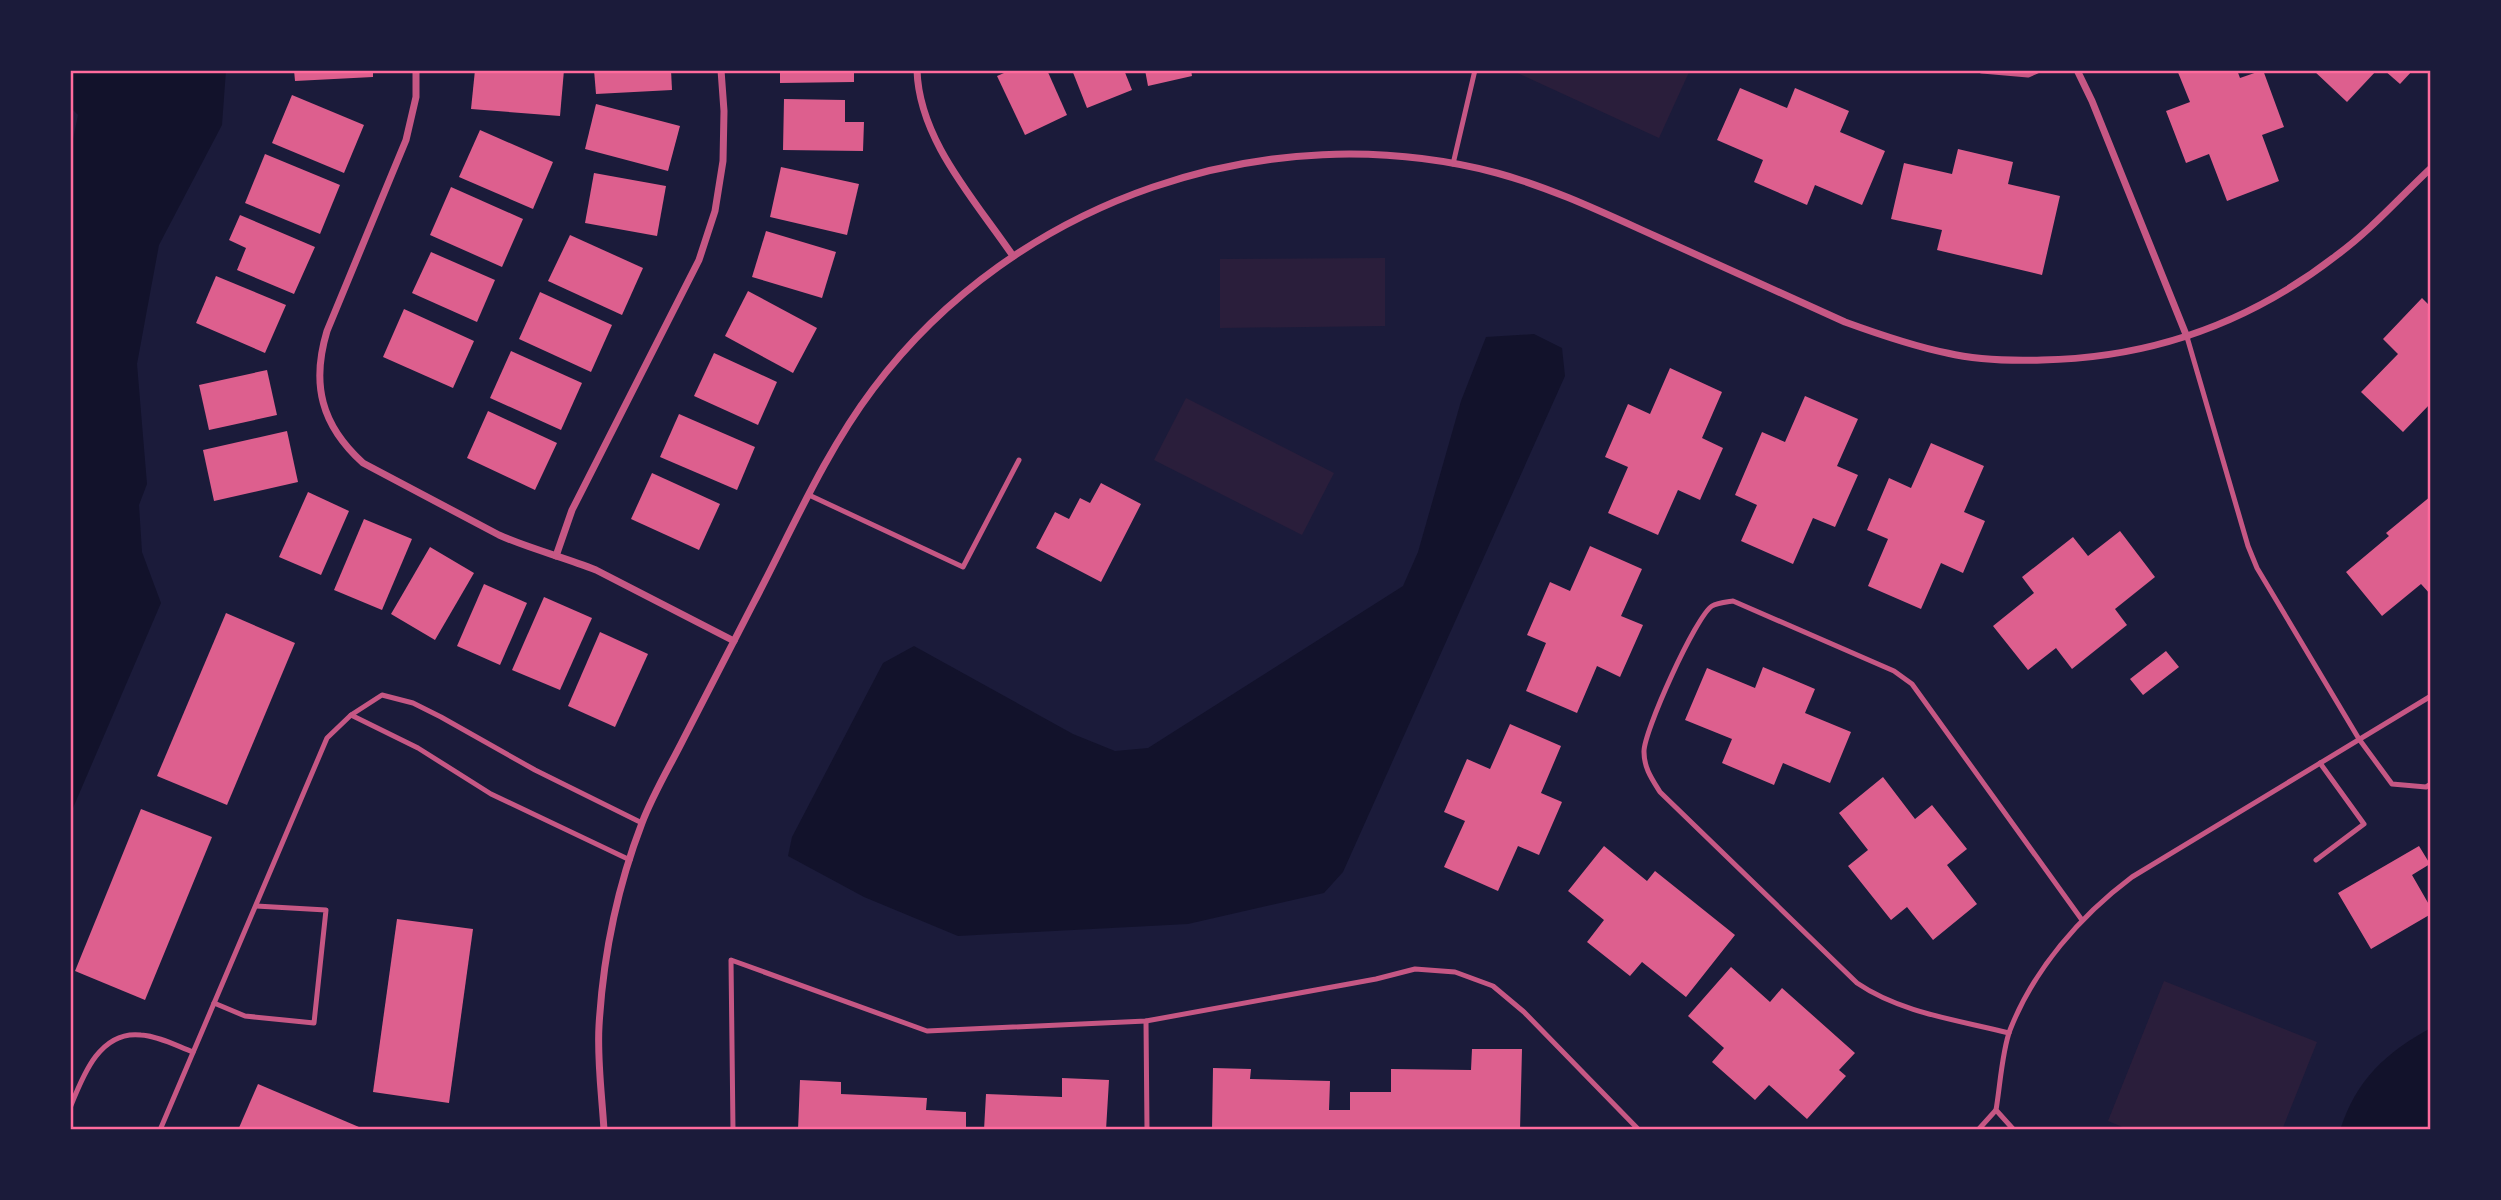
<svg xmlns="http://www.w3.org/2000/svg" width="2501" height="1200" viewBox="0 0 2501 1200" font-family="'Golos Text',sans-serif">
  <style>
    .green { fill: #2a1e3b }
    .water { fill: #12122b }
    .building { fill: #dd5f8e }
    .lines { fill: none; stroke-linecap: round; stroke-linejoin: round }
    .service { stroke: #c65784; stroke-width: 5 }
    .minor { stroke: #c65784; stroke-width: 7 }
    .neatline { fill: none; stroke: #ff6b9d; stroke-width: 2.5 }
  </style>
  <rect width="100%" height="100%" fill="#1b1b3a"/>
  <!-- green -->
  <g class="green">
    <path d="M1511,70H1690L1659,138Z"/>
    <path d="M1385,258V326L1220,328V259Z"/>
    <path d="M1186,398L1334,473L1302,535L1154,460Z"/>
    <path d="M2164,981L2317,1042L2282,1130H2130L2108,1121Z"/>
  </g>
  <!-- water -->
  <g class="water">
    <path d="M70,70H226L222,125L159,245L137,364L147,484L139,505L142,552L161,603L70,815V154L78,115L70,107Z"/>
    <path d="M1534,334L1562,348L1565,376L1343,872L1324,893L1188,924L958,936L864,897L788,856L792,837L883,663L914,646L1073,734L1115,751L1148,748L1403,586L1418,552L1461,401L1486,337Z"/>
    <path d="M2431,1028V1130H2340C2356,1080 2386,1052 2431,1028Z"/>
  </g>
  <!-- building -->
  <g class="building">
    <path d="M294,70H373V77L295,81Z"/>
    <path d="M475,70H564L560,116L471,109Z"/>
    <path d="M594,70H671L672,90L596,94Z"/>
    <path d="M780,70H854V82L780,83Z"/>
    <path d="M1011,70H1047L1067,115L1025,135L997,76Z"/>
    <path d="M1072,70H1124L1132,90L1087,108Z"/>
    <path d="M1145,70H1191L1192,76L1148,86Z"/>
    <path d="M2177,70H2237L2240,78L2263,70L2284,127L2262,135L2279,181L2227,201L2209,154L2186,163L2166,111L2190,102Z"/>
    <path d="M2313,70H2377L2347,102Z"/>
    <path d="M2384,70H2413L2400,84Z"/>
    <path d="M1740,88L1787,108L1795,88L1849,111L1840,132L1885,151L1862,205L1815,185L1807,205L1754,182L1763,160L1717,140Z"/>
    <path d="M292,95L364,125L344,173L272,143Z"/>
    <path d="M784,99L845,100V122H864L863,151L783,150Z"/>
    <path d="M596,104L680,126L668,171L585,149Z"/>
    <path d="M480,130L553,162L533,209L459,177Z"/>
    <path d="M1958,149L2013,162L2008,184L2060,196L2042,275L1937,250L1942,230L1891,219L1904,163L1952,174Z"/>
    <path d="M265,154L340,185L320,234L245,203Z"/>
    <path d="M781,167L859,184L847,235L770,217Z"/>
    <path d="M594,173L666,186L657,236L585,223Z"/>
    <path d="M451,187L523,219L502,267L430,235Z"/>
    <path d="M240,215L315,247L294,294L237,270L246,248L229,240Z"/>
    <path d="M766,231L836,252L822,298L752,277Z"/>
    <path d="M570,235L643,268L622,315L548,281Z"/>
    <path d="M431,252L495,280L477,322L412,293Z"/>
    <path d="M216,276L286,305L265,353L196,323Z"/>
    <path d="M748,291L817,328L793,373L725,336Z"/>
    <path d="M540,292L612,325L591,372L519,339Z"/>
    <path d="M2422,298L2431,307V403L2403,432L2361,392L2398,354L2383,339Z"/>
    <path d="M404,309L474,341L453,388L383,357Z"/>
    <path d="M511,351L582,383L561,430L490,398Z"/>
    <path d="M714,353L777,382L758,425L694,396Z"/>
    <path d="M1670,368L1722,392L1702,438L1723,448L1700,500L1678,490L1658,535L1608,513L1628,467L1605,457L1628,404L1650,414Z"/>
    <path d="M267,370L277,415L209,430L199,385Z"/>
    <path d="M1805,396L1858,419L1837,466L1858,475L1835,527L1813,518L1793,564L1741,541L1757,505L1735,495L1762,432L1785,442Z"/>
    <path d="M488,411L557,443L535,490L467,458Z"/>
    <path d="M679,414L755,447L737,490L660,457Z"/>
    <path d="M287,431L298,482L214,501L203,450Z"/>
    <path d="M1931,443L1984,466L1964,512L1985,521L1963,573L1941,563L1921,609L1868,586L1888,539L1867,530L1889,478L1911,488Z"/>
    <path d="M652,473L720,504L699,550L631,519Z"/>
    <path d="M1101,483L1141,504L1101,582L1036,548L1055,512L1069,519L1080,498L1090,503Z"/>
    <path d="M308,492L349,511L321,575L279,557Z"/>
    <path d="M2431,496V595L2421,584L2382,616L2346,572L2389,536L2386,533Z"/>
    <path d="M364,519L412,539L382,610L334,590Z"/>
    <path d="M2120,531L2155,577L2115,609L2127,625L2072,669L2056,648L2028,670L1993,626L2034,593L2022,577L2073,537L2088,556Z"/>
    <path d="M1590,546L1642,569L1621,616L1643,625L1620,677L1597,666L1577,713L1526,691L1546,643L1527,635L1550,582L1570,591Z"/>
    <path d="M430,547L474,573L435,640L391,614Z"/>
    <path d="M484,584L527,603L500,665L457,646Z"/>
    <path d="M544,597L592,618L560,690L512,670Z"/>
    <path d="M226,613L295,643L227,805L157,776Z"/>
    <path d="M600,632L648,654L615,727L568,706Z"/>
    <path d="M2166,651L2179,667L2143,695L2130,679Z"/>
    <path d="M1763,667L1815,689L1805,713L1851,732L1830,783L1783,763L1774,785L1722,763L1732,739L1685,720L1707,668L1755,688Z"/>
    <path d="M1510,724L1561,746L1541,793L1562,802L1539,855L1518,846L1498,891L1444,867L1465,821L1444,812L1467,759L1490,769Z"/>
    <path d="M1883,777L1915,819L1932,805L1967,849L1947,865L1977,904L1933,940L1907,907L1891,920L1848,866L1868,850L1839,813Z"/>
    <path d="M141,809L212,837L145,1000L75,971Z"/>
    <path d="M1604,846L1647,881L1655,871L1735,935L1686,997L1642,962L1630,976L1587,942L1604,920L1568,891Z"/>
    <path d="M2419,846L2430,864L2412,875L2431,908V914L2371,949L2338,893Z"/>
    <path d="M397,919L473,929L449,1103L373,1092Z"/>
    <path d="M1731,967L1770,1002L1782,988L1855,1053L1839,1070L1846,1076L1807,1119L1769,1085L1755,1100L1712,1062L1724,1048L1688,1016Z"/>
    <path d="M1472,1049H1522L1520,1130H1212L1213,1068L1251,1069L1250,1079L1330,1081L1329,1110H1350V1092H1391V1069L1471,1070Z"/>
    <path d="M1062,1078L1109,1080L1106,1130H984L986,1094L1062,1097Z"/>
    <path d="M800,1080L841,1082V1094L927,1098L926,1110L966,1112V1130H798Z"/>
    <path d="M258,1084L366,1130H238Z"/>
  </g>
  <g class="lines">
    <!-- service -->
    <g class="service">
      <path d="M1453,164L1475,70"/>
      <path d="M2187,337L2248,546L2257,568L2359,739L2392,784L2426,787L2431,784"/>
      <path d="M809,495L963,567L1019,460"/>
      <path d="M351,715L418,748L491,794L630,860"/>
      <path d="M2316,860L2364,824L2320,763"/>
      <path d="M214,1003L245,1016L314,1023L326,910L256,906"/>
      <path d="M1146,1021L1147,1130"/>
      <path d="M2009,1033C1958,1020 1901,1013 1857,983L1660,792C1652,779 1644,768 1644,752C1643,733 1696,616 1712,606C1717,603 1727,602 1733,601L1894,671L1912,684L2082,920"/>
      <path d="M70,1108C82,1078 99,1030 141,1035C158,1036 177,1046 193,1052"/>
      <path d="M160,1130L327,738L351,715L382,695L413,703L441,717L535,770L642,823"/>
      <path d="M733,1130L731,960L927,1031L1146,1021L1376,979L1415,969L1455,972L1493,986L1524,1012L1639,1130"/>
      <path d="M1978,1130L1996,1110"/>
      <path d="M2014,1130L1996,1110C2000,1087 2002,1051 2010,1030C2034,969 2080,916 2132,877L2431,696"/>
    </g>
    <!-- minor -->
    <g class="minor">
      <path d="M416,70V97L406,140L327,331C311,384 321,425 363,463L499,535C530,549 564,557 596,570L734,641"/>
      <path d="M917,70C919,140 975,200 1013,256"/>
      <path d="M1982,70L2028,74L2037,70"/>
      <path d="M2077,70L2092,101L2187,337"/>
      <path d="M556,556L572,510L699,260L715,211L723,161L724,111L721,70"/>
      <path d="M604,1130C602,1096 597,1060 599,1026C603,957 617,888 642,823C653,794 670,766 684,738C707,694 730,649 753,604C791,532 824,454 873,389C1016,199 1267,113 1497,173C1552,188 1604,213 1655,236C1718,265 1782,293 1845,322C1878,334 1912,346 1947,353C1977,360 2011,361 2042,360C2151,358 2251,322 2337,255C2371,230 2400,197 2431,168"/>
    </g>
  </g>
  <!-- border -->
  <rect width="2501" height="1200" fill="none" stroke="#1b1b3a" stroke-width="144"/>
  <rect x="72" y="72" width="2357" height="1056" class="neatline"/>
</svg>
